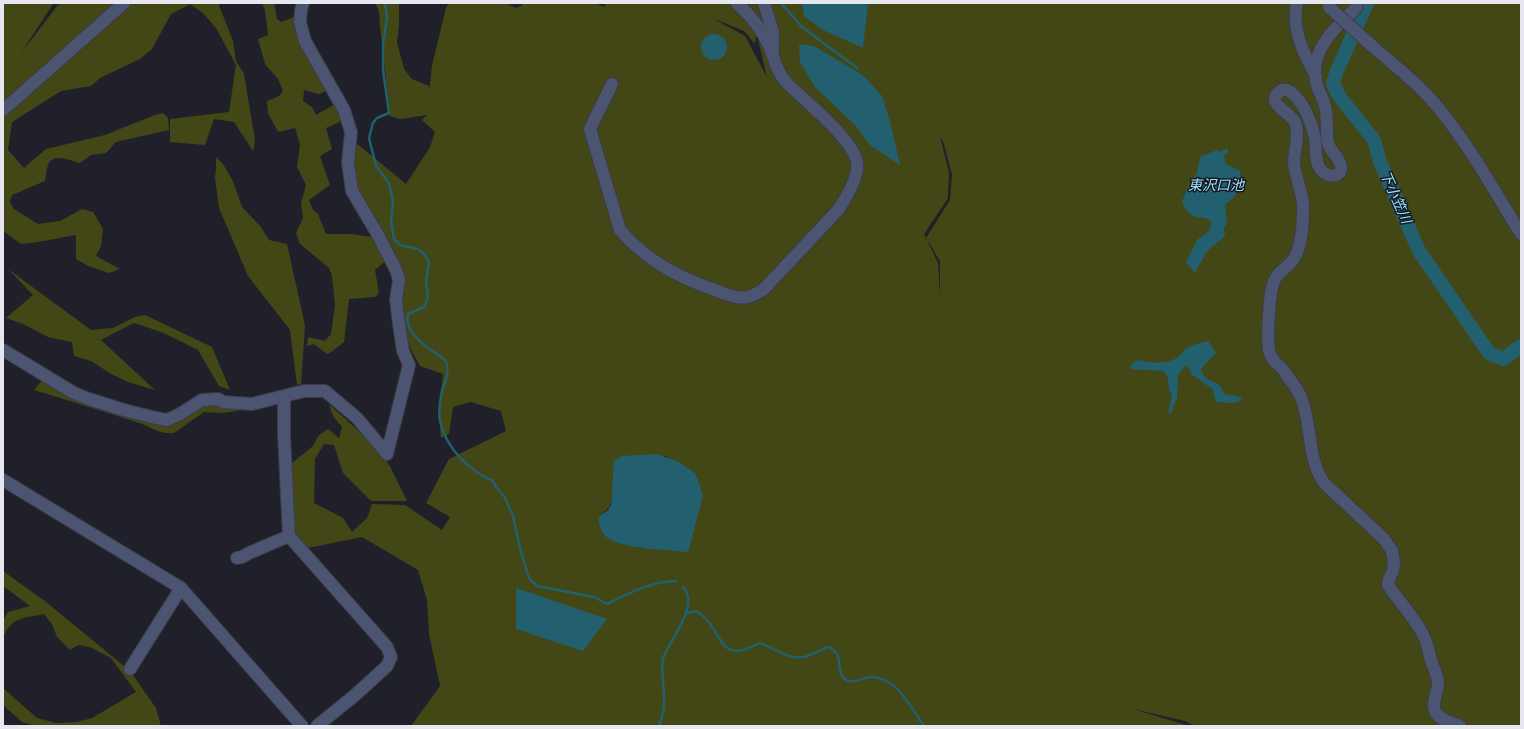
<svg xmlns="http://www.w3.org/2000/svg" width="1524" height="729" viewBox="0 0 1524 729" font-family="Quicksand,'Noto Sans JP',sans-serif">
  <style>
    .green { fill: #434715; fill-rule: evenodd }
    .water { fill: #22606f }
    .lines { fill: none; stroke-linecap: round; stroke-linejoin: round }
    .stream { stroke: #22606f; stroke-width: 2.5 }
    .river { stroke: #22606f; stroke-width: 14 }
    .minor-casing { stroke: #3c3c46; stroke-width: 14 }
    .minor { stroke: #4b5471; stroke-width: 12 }
    .minor-bridge-casing { stroke: #3c3c46; stroke-width: 14; stroke-linecap: butt }
    .minor-bridge { stroke: #4b5471; stroke-width: 12 }
    .labels { text-anchor: middle; stroke-width: 3; stroke-linejoin: round; paint-order: stroke }
    .water-label { font-size: 14px; font-style: italic; fill: #95e5fb; stroke: #171621 }
  </style>
  <rect width="100%" height="100%" fill="#20202a"/>
  <!-- green -->
  <g class="green">
    <path d="M3,3H55L53,4L21,53L58,5L66,3H218L233,41L236,61L244,74L255,140L253,151L234,122L214,119L205,145L170,142V119L229,112L236,65L216,28L203,13L190,4L171,14L152,49L140,59L100,78L91,86L61,91L12,122L8,150L24,168L46,149L105,135L155,115L163,113L168,118L169,130L116,142L106,153L91,155L80,163C70,161 53,152 48,165C46,170 46,176 45,181L12,195L10,202L14,209L38,224L60,221L82,209L93,212L103,229L101,246L96,256L120,269L109,273L88,266L76,259V235L38,242L21,244L3,231Z"/>
    <path d="M262,3H274L277,19L281,22L297,16L329,90L319,94L304,90L303,101L312,107L316,115L337,103L344,120L326,128L332,149L320,156L330,185L309,200L313,210L318,214L326,234H352L378,238L389,258L375,270L379,293L375,297L349,299L344,342L331,352L327,354L314,344L307,346L308,337L325,341L331,334L335,305L332,276L329,268L300,244L296,233L303,218L301,203L306,185L297,167L300,145L295,128L278,132L268,113L267,101L279,96L283,91L278,79L265,64L258,39L268,35L265,10Z"/>
    <path d="M375,3H399V25L397,42L404,69L412,79L429,86V92L432,66L446,8L449,3H505L516,8L521,6L523,3H594L605,7V4L601,3H737L753,19L749,3H1521V726H1195L1185,721L1133,709L1189,726H411L440,686L429,634L427,600L418,570L362,537L308,548L294,533L286,461L292,463L313,446L318,436L328,429L339,438L342,427L333,416L329,404L378,449L391,468L407,501H371L343,473L334,445L324,444L315,459L314,503L343,518L352,532L367,518L372,504L405,505L442,530L450,517L426,503L449,459L506,431L501,411L471,402L453,407L449,434L441,438L439,416L443,374L420,366L404,337L401,287L363,206L348,158L355,142L406,184L430,147L435,132L422,120L427,115L400,119L390,116L380,26L379,11ZM712,18L744,31L755,44L756,31L767,77L745,36ZM940,137L943,141L952,174L950,200L926,238L940,261V296L938,263L924,234L948,198L949,172ZM661,456H665L697,475L688,552L599,516C606,511 611,508 611,499Z"/>
    <path d="M216,157L223,164L233,181L242,207L261,227L269,240L287,244L305,325L301,384L297,385L290,330L248,276L219,208L215,178L216,168Z"/>
    <path d="M8,269L91,330L113,328L135,317L145,315L212,347L230,390L219,386L198,350L164,333L134,323L101,340L155,390L128,382L113,375L91,361L74,356L72,342L48,337L23,324L6,318L33,295Z"/>
    <path d="M43,379L165,425L204,403L268,406L223,413L204,412L174,433C160,435 150,426 136,422C102,411 68,400 34,390Z"/>
    <path d="M3,571L46,602L130,671L156,708L161,726H35L22,722L3,705V688L37,718L56,723L77,722L92,718L136,692L111,658L90,647L78,645L70,650L57,637L52,624L44,614C24,618 11,617 3,638V621L8,612L30,606L3,586Z"/>
  </g>
  <!-- water -->
  <g class="water">
    <path d="M804,3H862L868,5L863,48L823,30L804,16L802,4Z"/>
    <circle cx="714" cy="47" r="13"/>
    <path d="M799,44L814,46L864,76L882,96L890,121L900,165L870,145L855,125L815,87L800,62Z"/>
    <path d="M1228,148V152L1224,156L1225,163L1240,171L1242,184L1237,188L1235,196L1225,205L1227,223L1224,228L1225,236L1207,251L1195,273L1186,262L1197,240L1208,232L1212,223C1202,211 1192,226 1182,202L1187,189L1197,173L1200,157L1217,150L1220,152Z"/>
    <path d="M1208,341L1216,353L1201,369C1204,382 1215,380 1221,387C1222,389 1223,392 1224,394L1242,397L1239,402L1231,403L1217,402L1214,397L1213,389C1205,385 1199,378 1191,374L1190,370L1186,365L1178,375L1177,399L1174,404L1171,414L1168,412L1172,396L1169,390L1168,377L1163,371L1131,369V365L1138,360C1150,363 1167,365 1178,357C1182,355 1183,350 1187,348C1190,345 1202,343 1208,341Z"/>
    <path d="M657,454L679,462L696,474L703,496L688,552C669,550 622,549 608,538C601,533 598,524 599,516L607,511L611,505L614,461L622,456Z"/>
    <path d="M516,588L607,619L583,651L516,629Z"/>
  </g>
  <g class="lines">
    <!-- stream -->
    <g class="stream">
      <path d="M385,3L387,18L383,44V70L389,113L377,118L373,123L369,138L376,166L389,183L393,202L391,221L394,239L400,245L418,249L425,255L429,262L426,282L428,297L424,307L408,314C404,329 421,343 431,350C436,354 443,356 446,362C450,371 445,381 442,391C440,401 438,412 440,421C446,448 468,470 493,481L496,487L504,496L513,516L521,552L529,578L537,586L594,597L607,604C629,593 652,581 677,581"/>
      <path d="M781,3L802,27L857,68"/>
      <path d="M686,613L696,611C702,615 708,620 712,627C720,637 723,652 739,651C746,650 753,646 760,643C774,648 789,660 804,657C814,655 820,648 830,647C832,649 835,651 837,654C841,662 837,676 848,681C855,683 863,678 869,677C896,675 911,708 924,726"/>
      <path d="M659,726C663,716 665,706 664,696C664,685 660,666 664,656C671,638 700,605 683,587"/>
    </g>
    <!-- river -->
    <path class="river" d="M1367,3L1336,73L1333,84L1339,96L1374,140L1380,162L1419,251L1489,353L1503,359L1521,346"/>
    <!-- minor casing -->
    <g class="minor-casing">
      <g id="minor">
        <path d="M764,3L773,32V49"/>
        <path d="M1297,3C1291,28 1304,55 1316,76"/>
        <path d="M1357,3L1356,8C1335,28 1310,49 1316,82C1318,90 1323,98 1325,106C1328,116 1326,132 1328,143C1330,152 1342,159 1341,169C1339,180 1323,176 1319,167C1314,157 1317,145 1314,134C1311,120 1303,103 1292,93C1288,90 1283,88 1279,92C1265,103 1291,113 1295,122C1300,135 1294,150 1294,163C1295,178 1304,194 1303,209C1303,225 1302,247 1293,260C1283,273 1277,269 1272,288C1269,301 1267,338 1269,351C1272,362 1278,363 1284,371C1289,379 1296,387 1300,395C1313,424 1306,456 1324,483L1384,539L1392,551L1394,562L1393,571L1389,579L1388,584L1392,591C1403,606 1418,622 1425,639C1428,646 1429,653 1431,660C1433,667 1437,674 1438,681C1439,690 1431,702 1435,711C1438,720 1453,723 1460,726"/>
        <path d="M1371,45C1395,66 1420,85 1440,110C1471,148 1495,192 1521,234"/>
        <path d="M612,84L590,129L620,230C646,260 677,277 715,290C726,294 736,299 748,297C753,296 759,292 764,289L838,210C846,198 859,177 857,163C855,140 802,99 786,82C776,71 775,59 769,46C762,29 750,15 737,3"/>
        <path d="M3,110L124,3"/>
        <path d="M3,350L74,393L89,399L124,410L152,417L167,420L180,414L202,400L218,399L223,402L252,404L304,391H325L357,418L387,454L409,365L403,351L399,324L396,300L399,280L396,270L378,235L352,191L348,163L351,132L344,110L305,41L300,22L301,10L303,3"/>
        <path d="M284,397V435L289,536L387,647L391,657L387,666L354,696L317,726"/>
        <path d="M3,480L181,588L302,726"/>
        <path d="M237,558L242,557L249,553L289,536"/>
        <path d="M130,669L181,588"/>
      </g>
    </g>
    <!-- minor -->
    <use href="#minor" class="minor"/>
    <!-- minor-bridge casing -->
    <g class="minor-bridge-casing">
      <path id="minor-bridge" d="M1329,7L1371,45"/>
    </g>
    <!-- minor-bridge -->
    <use href="#minor-bridge" class="minor-bridge"/>
  </g>
  <g class="labels">
    <!-- water labels -->
    <g class="water-label">
      <text x="1216" y="190">東沢口池</text>
      <text transform="translate(1396 197) rotate(66)" y="5">下小笠川</text>
    </g>
  </g>
  <!-- border -->
  <rect width="1524" height="729" fill="none" stroke="#e7e7ef" stroke-width="8"/>
</svg>
